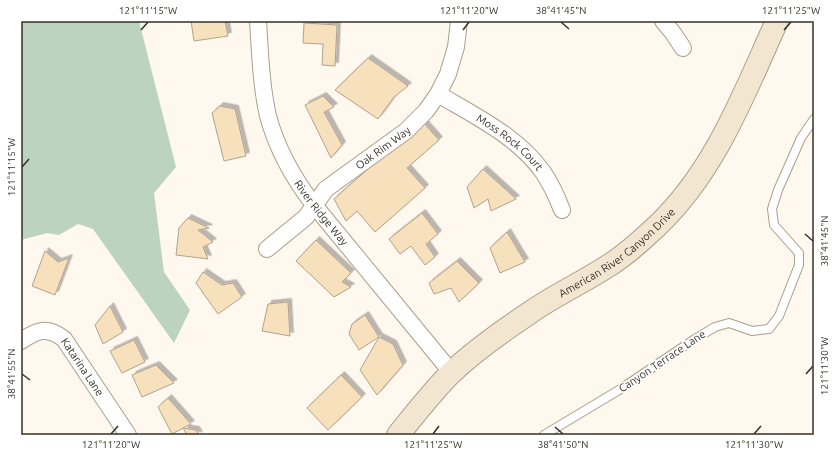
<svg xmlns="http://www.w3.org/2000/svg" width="835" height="456" viewBox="0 0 835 456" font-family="Ubuntu,sans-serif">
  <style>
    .green { fill: #bcd3bf }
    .building { fill: #f7e0bc; stroke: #b0a28c; filter: url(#shadow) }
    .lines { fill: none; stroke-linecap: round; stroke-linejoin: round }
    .lane-casing { stroke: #ac9e88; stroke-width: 10 }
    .street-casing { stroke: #ac9e88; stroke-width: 18 }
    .secondary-casing { stroke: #ac9e88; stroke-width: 24 }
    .lane { stroke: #fff; stroke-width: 8 }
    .street { stroke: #fff; stroke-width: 16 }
    .secondary { stroke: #f2e6d0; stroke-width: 22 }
    .ticks { fill: none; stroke: #363128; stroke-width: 1.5 }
    .labels { text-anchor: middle; stroke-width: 3.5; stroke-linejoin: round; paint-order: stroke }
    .street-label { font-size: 11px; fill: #363128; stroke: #fff }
    .neatline { fill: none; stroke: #363128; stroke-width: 1.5 }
    .ticks-label { font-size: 10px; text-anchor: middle; fill: #363128 }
  </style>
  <defs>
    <filter id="shadow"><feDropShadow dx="3.5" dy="-3.5" stdDeviation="0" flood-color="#0004"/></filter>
  </defs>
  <rect width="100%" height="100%" fill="#fef8ef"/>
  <!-- green -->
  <path class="green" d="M21,21H139L176,167L154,193L164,272L190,310L174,343L93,229L78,224L59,235L47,233L21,240Z"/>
  <!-- building -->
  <g class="building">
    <path d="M191,21H225L228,36L194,41Z"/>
    <path d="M304,23L337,25L335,66L322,65L323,44L303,43Z"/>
    <path d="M368,58L408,86L394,97L378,119L335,90Z"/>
    <path d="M323,96L334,107L324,112L342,145L331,158L305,105Z"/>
    <path d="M220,106L235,109L246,156L224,161L212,113Z"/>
    <path d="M422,121L439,140L407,168L425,188L375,232L357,211L346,221L334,199Z"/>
    <path d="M483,169L516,199L491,211L488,199L474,208L467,187Z"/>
    <path d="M422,213L438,234L426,244L435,257L425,265L411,246L400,254L389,239Z"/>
    <path d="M188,218L209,228L198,230L213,242L203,247L208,259L176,255L179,228Z"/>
    <path d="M507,232L525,262L500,273L490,248Z"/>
    <path d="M316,240L351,273L342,282L351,287L334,297L296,261Z"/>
    <path d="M45,251L58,262L69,258L55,295L32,286Z"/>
    <path d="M457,261L479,283L459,302L451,288L434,294L429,283Z"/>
    <path d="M203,272L222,285L233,283L242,297L218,314L196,283Z"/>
    <path d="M288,302L290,336L262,331L268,304Z"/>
    <path d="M110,306L123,332L103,344L95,325Z"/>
    <path d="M365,315L379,337L359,350L349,334L352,324Z"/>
    <path d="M379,337L393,344L403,365L377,395L360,370Z"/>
    <path d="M134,340L145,362L122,373L110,351Z"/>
    <path d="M156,365L174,383L142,397L132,375Z"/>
    <path d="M341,375L362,397L328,430L307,408Z"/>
    <path d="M168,398L191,424L172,434L158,407Z"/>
    <path d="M183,428L196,430L199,435H187Z"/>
  </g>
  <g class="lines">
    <!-- lane casing -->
    <g class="lane-casing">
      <path id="lane" d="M544,435L619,390L695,339L715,327L729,323L752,331L769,329L779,316L799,265V253L774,225L772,209L778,190L801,138L814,119"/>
    </g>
    <!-- street casing -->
    <g class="street-casing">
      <g id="street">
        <path id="s1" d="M258,21C260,52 261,85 268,116C277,149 293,178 314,205L452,373"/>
        <path d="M663,21L673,33L683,48"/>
        <path id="s2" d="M438,94C475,116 517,136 543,172C551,184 557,197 562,210"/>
        <path id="s3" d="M267,249L306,217L326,189L406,131L426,111L438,94L448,74L456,47L459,21"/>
        <path id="s4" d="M21,341C37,330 47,326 64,339L128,435"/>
      </g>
    </g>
    <!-- secondary casing -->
    <g class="secondary-casing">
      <g id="secondary">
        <path id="s5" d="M398,435C415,414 432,392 451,373C474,351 501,332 528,314C553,296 582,283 608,266C626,255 642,240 657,226C716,170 744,93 777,21"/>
      </g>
    </g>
    <!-- lane -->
    <use href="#lane" class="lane"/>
    <!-- street -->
    <use href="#street" class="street"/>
    <!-- secondary -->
    <use href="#secondary" class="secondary"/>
  </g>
  <!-- ticks -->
  <path class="ticks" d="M561,22L569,29M141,30L148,22M463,30L469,22M784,30L791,22M22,167L29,159M805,234L813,241M22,374L30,380M806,374L813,366M555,427L563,434M111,434L118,426M433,434L439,426M754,434L761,426"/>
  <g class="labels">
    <!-- street labels -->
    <g class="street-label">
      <text dy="4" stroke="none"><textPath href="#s2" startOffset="87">Moss Rock Court</textPath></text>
      <text dy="4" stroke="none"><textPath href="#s3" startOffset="155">Oak Rim Way</textPath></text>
      <text dy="4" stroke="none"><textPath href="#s1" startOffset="207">River Ridge Way</textPath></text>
      <text dy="4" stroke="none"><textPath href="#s5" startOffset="287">American River Canyon Drive</textPath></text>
      <text transform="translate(662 361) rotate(-34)" y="4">Canyon Terrace Lane</text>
      <text dy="4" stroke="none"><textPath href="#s4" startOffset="81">Katarina Lane</textPath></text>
    </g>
  </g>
  <!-- border -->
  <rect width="835" height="456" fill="none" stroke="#ffffff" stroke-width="44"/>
  <rect x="22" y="22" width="791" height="412" class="neatline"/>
  <g class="ticks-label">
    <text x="148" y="14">121°11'15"W</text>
    <text x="469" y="14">121°11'20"W</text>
    <text x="561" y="14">38°41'45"N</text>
    <text x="791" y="14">121°11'25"W</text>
    <text transform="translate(11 167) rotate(-90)" y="4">121°11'15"W</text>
    <text transform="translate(824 241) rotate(-90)" y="4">38°41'45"N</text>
    <text transform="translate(824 366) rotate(-90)" y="4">121°11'30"W</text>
    <text transform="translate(11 374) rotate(-90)" y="4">38°41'55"N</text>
    <text x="111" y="448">121°11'20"W</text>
    <text x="433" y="448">121°11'25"W</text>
    <text x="563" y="448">38°41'50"N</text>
    <text x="754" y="448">121°11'30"W</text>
  </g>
</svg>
